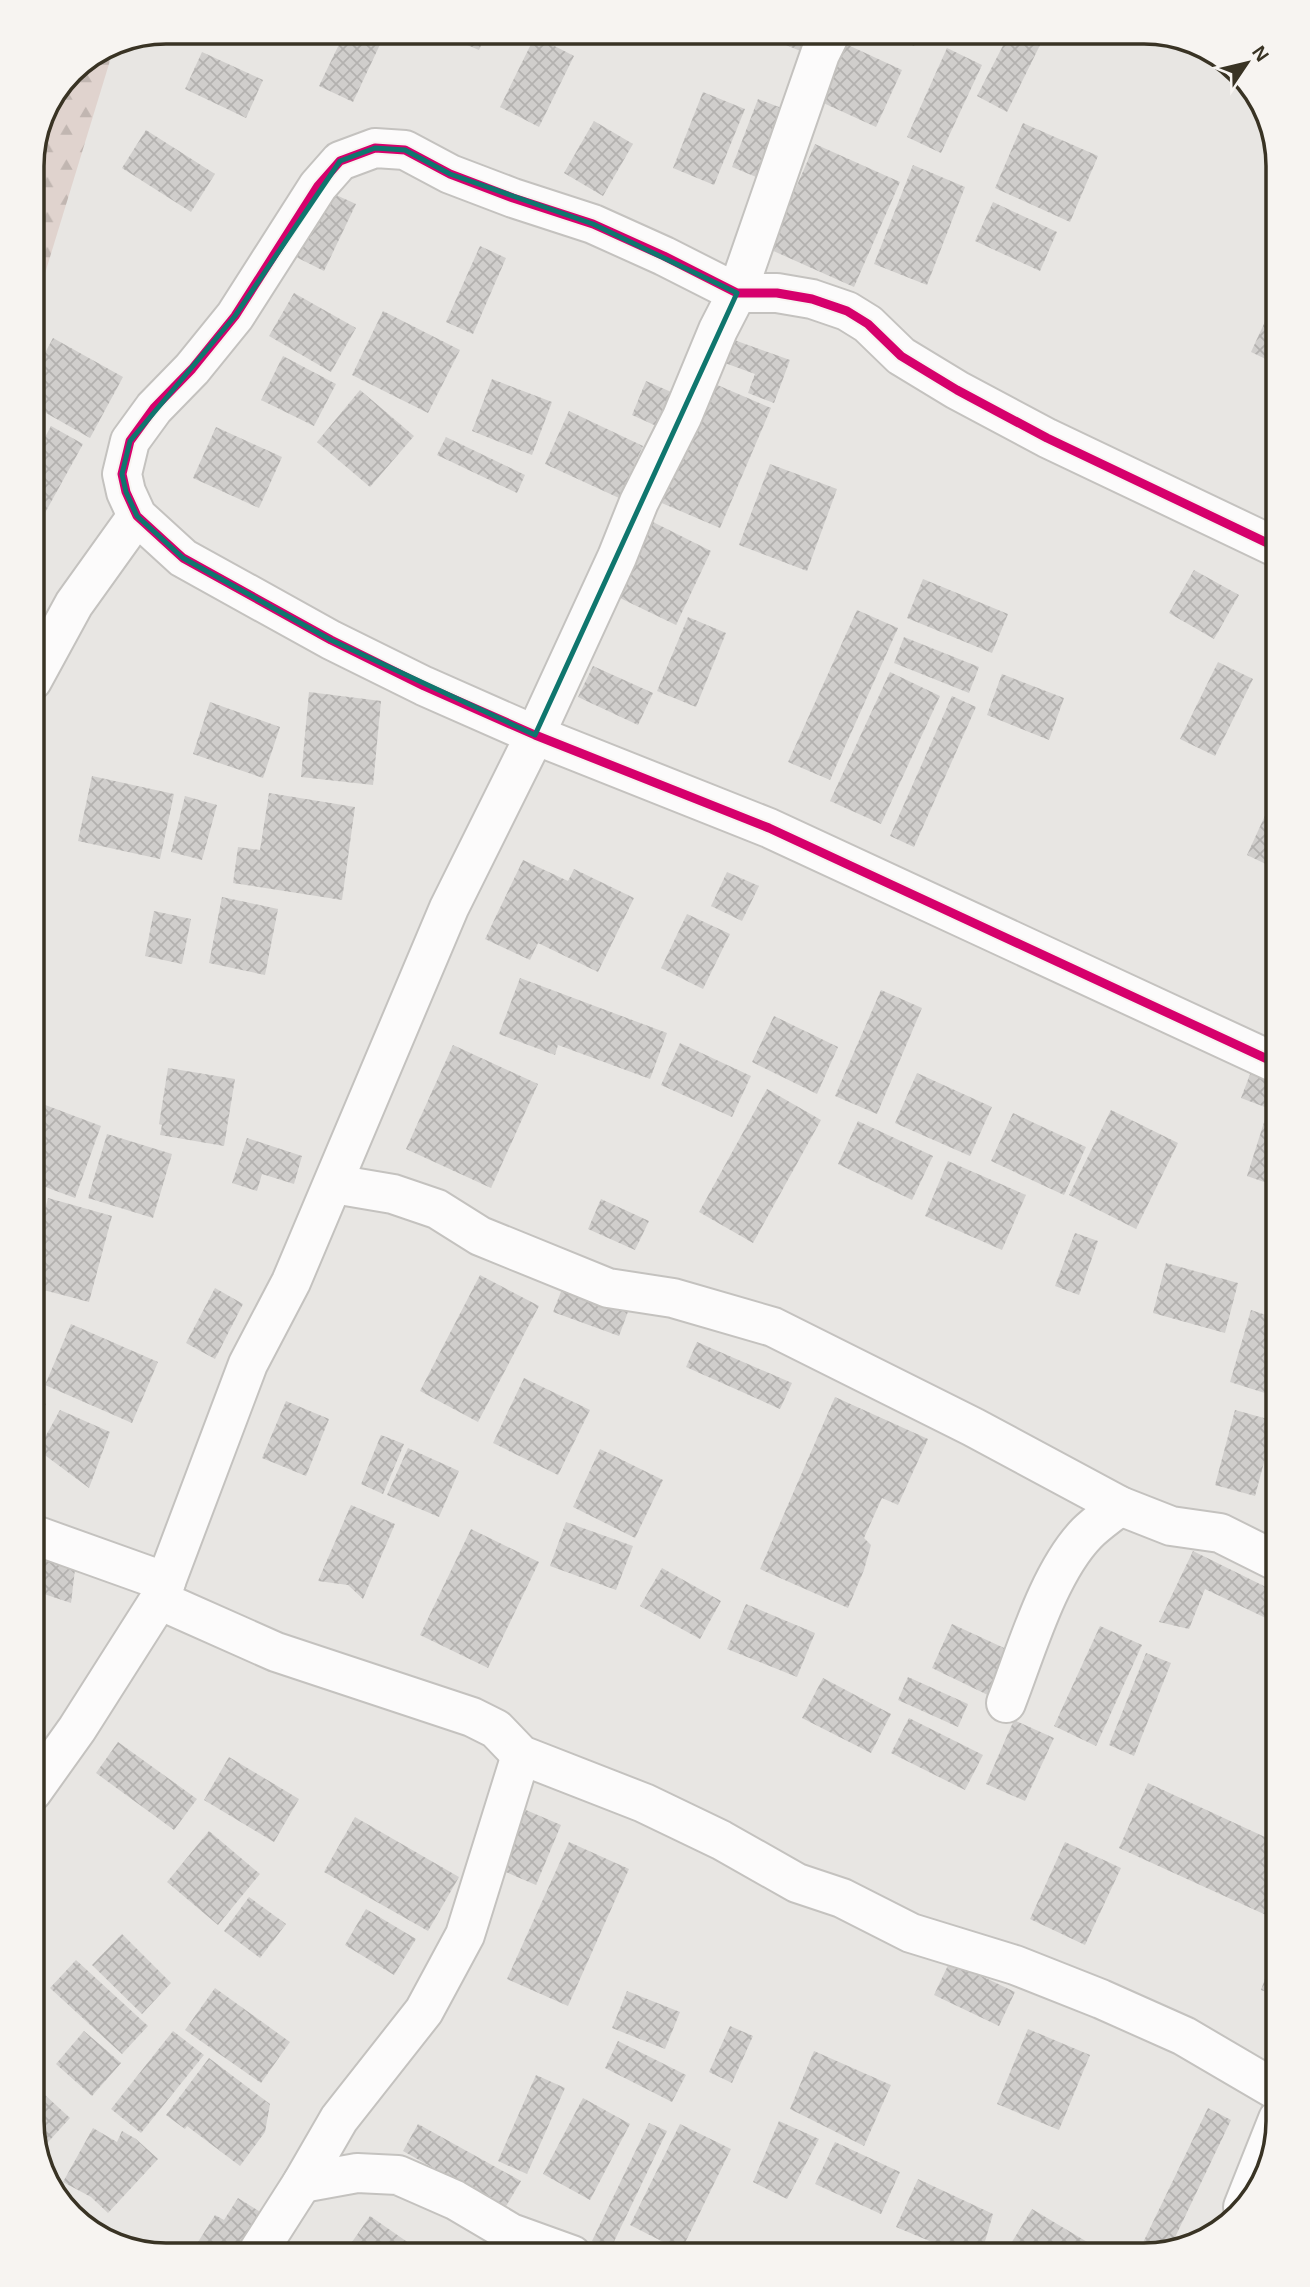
<svg xmlns="http://www.w3.org/2000/svg" width="1310" height="2287" viewBox="0 0 1310 2287" font-family="Helvetica,sans-serif">
  <style>
    .forest { fill: url(#forest-firs) }
    .building { fill: url(#building-cross-hatch) }
    .lines { fill: none; stroke-linecap: round; stroke-linejoin: round }
    .minor-casing { stroke: #c4c2bf; stroke-width: 42 }
    .tertiary-casing { stroke: #c4c2bf; stroke-width: 42 }
    .minor { stroke: #fcfbfb; stroke-width: 38 }
    .tertiary { stroke: #fcfbfb; stroke-width: 38 }
    .cycleway-casing { stroke: #f7f4f1; stroke-width: 13 }
    .cycleway { stroke: #d6006c; stroke-width: 9 }
    .marked { fill: none; stroke: #0f766e; stroke-width: 5; stroke-linejoin: round }
    .rim { fill: none; stroke: #393324; stroke-width: 3.5 }
  </style>
  <defs>
    <pattern id="forest-firs" width="22" height="20" patternUnits="userSpaceOnUse" patternTransform="scale(1.75)"><rect width="22" height="20" fill="#e0d3ce"/><path d="M5 1l3.5 6h-7zM16 11l3.5 6h-7z" fill="#c1b6b1"/></pattern>
    <pattern id="building-cross-hatch" width="8" height="8" patternUnits="userSpaceOnUse" patternTransform="scale(1.75)"><rect width="8" height="8" fill="#d0cecc"/><path d="M0 0l8 8M0 8l8-8" fill="none" stroke="#b3b1af"/></pattern>
  </defs>
  <rect width="100%" height="100%" fill="#e8e6e3"/>
  <!-- forest -->
  <path class="forest" d="M116,41L32,316V158L71,71Z"/>
  <!-- building -->
  <g class="building">
    <path d="M345,32H375L384,36L353,102L319,86Z"/>
    <path d="M436,32H487L479,50Z"/>
    <path d="M755,32H819L810,55Z"/>
    <path d="M883,32H921L914,46Z"/>
    <path d="M1010,32H1030L1043,39L1007,112L977,96Z"/>
    <path d="M535,36L574,56L539,127L500,107Z"/>
    <path d="M835,39L902,70L876,127L808,96Z"/>
    <path d="M947,48L982,65L941,153L907,137Z"/>
    <path d="M202,52L263,80L246,118L185,89Z"/>
    <path d="M703,92L745,109L714,185L673,168Z"/>
    <path d="M758,99L792,112L766,181L732,167Z"/>
    <path d="M594,121L633,144L603,196L564,173Z"/>
    <path d="M1023,123L1098,156L1070,222L995,188Z"/>
    <path d="M146,130L215,174L191,212L122,168Z"/>
    <path d="M815,144L900,182L854,287L769,249Z"/>
    <path d="M913,165L965,187L927,285L874,264Z"/>
    <path d="M325,190L356,204L324,271L294,256Z"/>
    <path d="M993,202L1057,232L1040,271L975,241Z"/>
    <path d="M480,246L506,258L473,334L446,322Z"/>
    <path d="M294,293L356,328L331,372L269,336Z"/>
    <path d="M1273,304L1278,306V365L1251,352Z"/>
    <path d="M383,311L460,350L428,413L352,375Z"/>
    <path d="M723,336L790,360L774,403L748,393L755,374L714,359Z"/>
    <path d="M53,338L123,377L90,438L32,405V377Z"/>
    <path d="M283,356L336,384L314,426L261,400Z"/>
    <path d="M492,379L552,402L532,455L472,431Z"/>
    <path d="M646,381L678,395L663,429L632,415Z"/>
    <path d="M708,381L771,408L720,528L657,501Z"/>
    <path d="M360,390L414,436L370,487L317,442Z"/>
    <path d="M569,411L643,446L619,498L545,464Z"/>
    <path d="M51,426L83,444L40,522L32,517V461Z"/>
    <path d="M216,427L282,457L259,508L193,478Z"/>
    <path d="M446,437L525,475L517,493L437,455Z"/>
    <path d="M770,464L837,489L807,571L739,545Z"/>
    <path d="M653,522L711,551L676,625L618,597Z"/>
    <path d="M32,525L40,527L33,559H32Z"/>
    <path d="M1194,570L1239,595L1214,639L1169,613Z"/>
    <path d="M923,579L1008,614L992,653L907,618Z"/>
    <path d="M857,610L898,628L830,780L788,762Z"/>
    <path d="M688,617L726,633L696,707L657,691Z"/>
    <path d="M904,637L979,667L969,693L894,663Z"/>
    <path d="M1218,662L1253,679L1215,756L1180,739Z"/>
    <path d="M593,666L653,693L638,725L578,697Z"/>
    <path d="M890,672L940,696L881,824L830,801Z"/>
    <path d="M1002,674L1064,698L1049,740L987,715Z"/>
    <path d="M309,692L381,701L373,785L301,777Z"/>
    <path d="M952,696L976,707L914,847L890,836Z"/>
    <path d="M210,702L280,727L263,778L193,754Z"/>
    <path d="M92,776L174,794L160,859L78,841Z"/>
    <path d="M1278,787V870L1247,855Z"/>
    <path d="M269,793L355,807L342,900L233,883L238,847L260,850Z"/>
    <path d="M185,796L217,805L202,860L171,852Z"/>
    <path d="M523,860L568,881L574,869L634,898L598,972L538,943L530,960L485,939Z"/>
    <path d="M727,872L759,886L742,921L711,906Z"/>
    <path d="M222,897L278,909L265,975L209,963Z"/>
    <path d="M154,911L191,919L182,964L145,956Z"/>
    <path d="M687,914L730,934L703,989L661,968Z"/>
    <path d="M520,978L667,1033L650,1079L558,1045L555,1055L499,1034Z"/>
    <path d="M881,990L922,1008L877,1114L835,1096Z"/>
    <path d="M774,1016L838,1047L817,1094L752,1062Z"/>
    <path d="M680,1043L751,1076L732,1117L661,1085Z"/>
    <path d="M453,1045L538,1084L491,1188L406,1149Z"/>
    <path d="M168,1068L235,1079L224,1146L160,1135L162,1125L159,1124Z"/>
    <path d="M1252,1069L1278,1079V1102L1275,1111L1241,1098Z"/>
    <path d="M917,1073L992,1107L970,1156L895,1123Z"/>
    <path d="M767,1089L821,1120L753,1243L699,1212Z"/>
    <path d="M32,1100L101,1126L75,1198L32,1182Z"/>
    <path d="M1111,1110L1178,1143L1136,1229L1069,1195Z"/>
    <path d="M1013,1113L1086,1147L1064,1195L991,1161Z"/>
    <path d="M1266,1116L1278,1121V1166L1273,1185L1247,1176Z"/>
    <path d="M858,1121L933,1156L912,1200L838,1164Z"/>
    <path d="M107,1134L172,1154L153,1218L88,1198Z"/>
    <path d="M247,1138L302,1156L294,1184L262,1174L257,1191L232,1183Z"/>
    <path d="M948,1161L1026,1195L1002,1250L925,1216Z"/>
    <path d="M32,1188L41,1190L32,1220Z"/>
    <path d="M48,1198L112,1216L89,1302L32,1287V1259Z"/>
    <path d="M601,1199L649,1221L635,1250L588,1229Z"/>
    <path d="M1075,1233L1098,1241L1079,1295L1055,1286Z"/>
    <path d="M1166,1263L1238,1283L1225,1333L1153,1313Z"/>
    <path d="M480,1275L539,1306L478,1422L420,1391Z"/>
    <path d="M564,1284L629,1309L619,1336L553,1312Z"/>
    <path d="M215,1288L243,1304L215,1359L186,1343Z"/>
    <path d="M1251,1310L1278,1319V1397L1230,1382Z"/>
    <path d="M71,1324L158,1362L132,1423L45,1385Z"/>
    <path d="M697,1342L792,1383L780,1409L686,1367Z"/>
    <path d="M524,1378L590,1410L558,1475L493,1443Z"/>
    <path d="M32,1397L46,1404L32,1435Z"/>
    <path d="M835,1397L928,1439L898,1505L882,1498L864,1538L871,1545L864,1570L848,1608L760,1569Z"/>
    <path d="M286,1401L329,1419L306,1476L262,1458Z"/>
    <path d="M60,1410L110,1432L89,1488L38,1450Z"/>
    <path d="M1235,1410L1275,1421L1255,1496L1215,1485Z"/>
    <path d="M381,1435L404,1444L383,1494L361,1484Z"/>
    <path d="M408,1448L459,1471L439,1517L387,1495Z"/>
    <path d="M600,1449L663,1480L635,1538L573,1507Z"/>
    <path d="M351,1505L395,1524L363,1599L348,1585L318,1581Z"/>
    <path d="M566,1522L633,1546L616,1590L550,1566Z"/>
    <path d="M471,1529L539,1562L488,1668L420,1635Z"/>
    <path d="M32,1546L76,1561L71,1603L32,1590Z"/>
    <path d="M1193,1551L1278,1593V1624L1205,1589L1189,1629L1159,1622Z"/>
    <path d="M662,1568L721,1601L700,1639L640,1606Z"/>
    <path d="M746,1604L815,1633L797,1677L727,1649Z"/>
    <path d="M952,1624L1015,1653L994,1698L932,1668Z"/>
    <path d="M1100,1626L1142,1645L1096,1746L1054,1726Z"/>
    <path d="M1146,1653L1171,1663L1134,1756L1109,1745Z"/>
    <path d="M908,1677L968,1704L958,1727L898,1700Z"/>
    <path d="M823,1678L891,1714L871,1753L802,1718Z"/>
    <path d="M909,1718L983,1755L965,1790L891,1753Z"/>
    <path d="M1014,1720L1054,1738L1025,1801L986,1784Z"/>
    <path d="M118,1742L197,1799L174,1830L96,1773Z"/>
    <path d="M229,1757L299,1799L274,1842L204,1800Z"/>
    <path d="M1148,1783L1278,1843V1888L1266,1915L1119,1848Z"/>
    <path d="M526,1810L561,1825L536,1885L501,1870Z"/>
    <path d="M355,1817L459,1877L428,1931L324,1872Z"/>
    <path d="M209,1831L260,1874L218,1925L167,1882Z"/>
    <path d="M569,1842L629,1869L568,2006L507,1979Z"/>
    <path d="M1065,1842L1121,1868L1085,1945L1030,1919Z"/>
    <path d="M249,1897L286,1924L260,1958L224,1931Z"/>
    <path d="M366,1909L416,1939L394,1975L345,1945Z"/>
    <path d="M122,1934L171,1983L142,2014L92,1965Z"/>
    <path d="M1278,1941V1984L1275,1995L1261,1990Z"/>
    <path d="M76,1960L148,2026L122,2054L50,1988Z"/>
    <path d="M950,1961L1015,1992L999,2026L934,1995Z"/>
    <path d="M215,1988L290,2042L261,2083L185,2030Z"/>
    <path d="M627,1991L680,2012L665,2049L612,2028Z"/>
    <path d="M730,2026L753,2036L732,2083L709,2072Z"/>
    <path d="M1028,2029L1090,2055L1059,2130L997,2104Z"/>
    <path d="M84,2031L121,2063L92,2096L56,2064Z"/>
    <path d="M173,2031L204,2055L141,2133L111,2109Z"/>
    <path d="M618,2041L686,2075L672,2102L605,2068Z"/>
    <path d="M814,2051L891,2085L864,2146L790,2109Z"/>
    <path d="M209,2058L270,2104L265,2132L240,2166L187,2126L185,2129L166,2115Z"/>
    <path d="M536,2075L565,2088L527,2174L498,2161Z"/>
    <path d="M32,2083L70,2118L39,2152L32,2121Z"/>
    <path d="M583,2098L630,2124L590,2200L543,2174Z"/>
    <path d="M1208,2108L1231,2120L1169,2250L1137,2255Z"/>
    <path d="M779,2121L819,2139L787,2199L753,2182Z"/>
    <path d="M649,2123L667,2131L610,2250L592,2241Z"/>
    <path d="M418,2124L521,2181L505,2208L403,2151Z"/>
    <path d="M680,2124L731,2149L681,2251L630,2225Z"/>
    <path d="M93,2128L117,2142L122,2131L136,2139L158,2159L108,2213L91,2197L63,2182Z"/>
    <path d="M835,2142L900,2172L881,2214L815,2184Z"/>
    <path d="M918,2179L993,2214L981,2255H963L896,2227Z"/>
    <path d="M55,2189L108,2232L104,2237L91,2233Z"/>
    <path d="M238,2198L262,2213L236,2255H219L198,2242L215,2215L224,2220Z"/>
    <path d="M1032,2209L1109,2255H1004Z"/>
    <path d="M370,2216L416,2248L411,2255H343Z"/>
  </g>
  <g class="lines">
    <!-- minor casing -->
    <g class="minor-casing">
      <g id="minor">
        <path d="M32,681L74,604L137,516"/>
        <path d="M1278,1064L769,828L535,735L424,686L331,640L183,558L137,516L126,492L122,474L130,441L154,408L192,369L235,316L318,186L340,161L375,148L405,150L450,174L513,198L593,224L664,256L737,293H777L812,299L847,311L868,324L901,356L957,390L1047,438L1278,548"/>
        <path d="M334,1184L393,1194L437,1209L480,1236L608,1288L673,1298L773,1327L973,1427L1120,1506L1171,1526L1220,1533L1278,1562"/>
        <path d="M32,1534L166,1582"/>
        <path d="M159,1600L276,1652L472,1717L496,1729L521,1755L644,1803L721,1840L797,1883L842,1898L911,1933L1015,1965L1101,1999L1184,2036L1278,2091"/>
        <path d="M1006,1703C1026,1652 1048,1573 1087,1533C1097,1523 1109,1515 1120,1506"/>
        <path d="M32,1792L77,1729L159,1600L248,1364L291,1282L449,908L535,735L617,557L639,502L682,417L718,330L737,293L820,54L831,32"/>
        <path d="M302,2183L357,2173L398,2175L455,2200L511,2233L572,2255"/>
        <path d="M256,2255L302,2183L339,2119L424,2011L465,1935L521,1755"/>
      </g>
    </g>
    <!-- tertiary casing -->
    <g class="tertiary-casing">
      <path id="tertiary" d="M1243,2207L1278,2119"/>
    </g>
    <!-- minor -->
    <use href="#minor" class="minor"/>
    <!-- tertiary -->
    <use href="#tertiary" class="tertiary"/>
    <!-- cycleway casing -->
    <g class="cycleway-casing">
      <path id="cycleway" d="M1278,1064L769,828L535,735L424,686L331,640L183,558L137,516L126,492L122,474L130,441L154,408L192,369L235,316L318,186L340,161L375,148L405,150L450,174L513,198L593,224L664,256L737,293H777L812,299L847,311L868,324L901,356L957,390L1047,438L1278,548"/>
    </g>
    <!-- cycleway -->
    <use href="#cycleway" class="cycleway"/>
  </g>
  <!-- marked area -->
  <path class="marked" d="M375,148L405,150L450,174L593,224L737,293L535,735L331,640L183,558L137,516L126,492L122,474L130,441L235,316L340,161Z"/>
  <!-- crop -->
  <path d="M0 0H1310V2287H0ZM166 44H1144A122 122 0 0 1 1266 166V2121A122 122 0 0 1 1144 2243H166A122 122 0 0 1 44 2121V166A122 122 0 0 1 166 44Z" fill="#f7f4f1" fill-rule="evenodd"/>
  <path class="rim" d="M166 44H1144A122 122 0 0 1 1266 166V2121A122 122 0 0 1 1144 2243H166A122 122 0 0 1 44 2121V166A122 122 0 0 1 166 44Z"/>
  <!-- north arrow -->
  <g transform="translate(1247 63) rotate(55)" stroke="#f7f4f1" stroke-width="5" paint-order="stroke">
  <path d="M0-5L12 26L0 18L-12 26Z" fill="#393324"/>
  <text y="-10" font-size="19" font-weight="bold" text-anchor="middle" fill="#393324">N</text>
  </g>
</svg>
